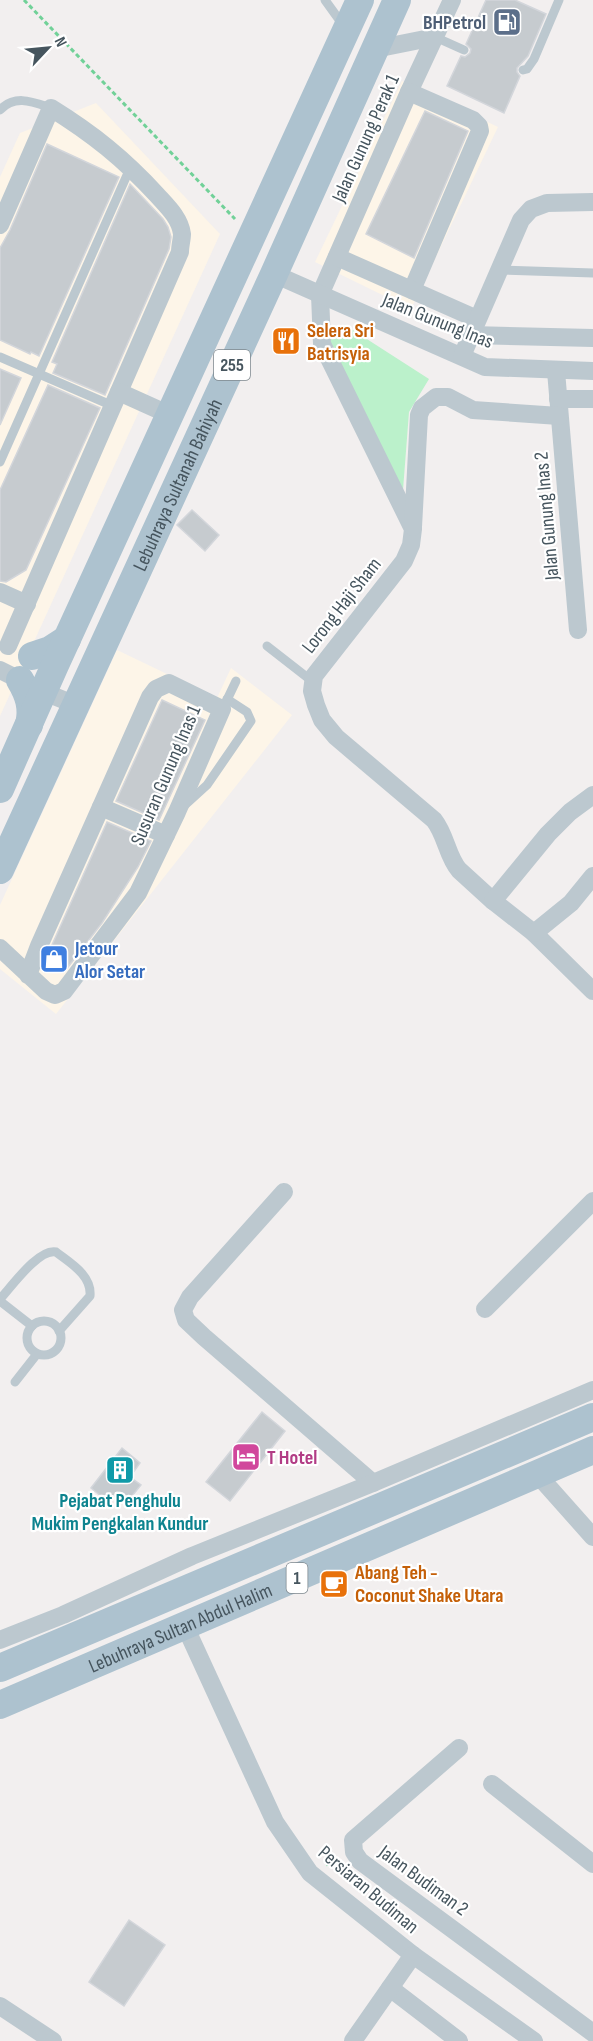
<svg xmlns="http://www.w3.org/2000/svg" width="593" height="2041" viewBox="0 0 593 2041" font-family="'Sofia Sans Condensed',sans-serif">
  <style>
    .commercial { fill: #fdf5e8 }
    .green { fill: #bbf1cb }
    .building { fill: #c6cbcf; stroke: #d3d6db; stroke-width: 1.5 }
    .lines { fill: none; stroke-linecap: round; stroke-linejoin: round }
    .path { stroke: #71d198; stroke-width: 3; stroke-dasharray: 4.5 3; stroke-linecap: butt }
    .service { stroke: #bcc8cf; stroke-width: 9 }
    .minor { stroke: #bcc8cf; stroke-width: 18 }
    .primary { stroke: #adc2cf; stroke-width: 28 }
    .labels { text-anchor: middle; stroke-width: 4.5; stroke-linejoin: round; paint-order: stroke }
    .shield { fill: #fff; stroke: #7e888e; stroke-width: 1.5 }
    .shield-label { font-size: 18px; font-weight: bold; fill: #46555e }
    .service-label { font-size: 20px; font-weight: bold; fill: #4e5e75; stroke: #fff; text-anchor: end }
    .street-label { font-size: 20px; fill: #46555e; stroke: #fff }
    .food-label { font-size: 20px; font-weight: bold; fill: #c56008; stroke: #fff; text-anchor: start }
    .shop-label { font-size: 20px; font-weight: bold; fill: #366cbe; stroke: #fff; text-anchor: start }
    .hotel-label { font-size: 20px; font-weight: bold; fill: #b23c85; stroke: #fff; text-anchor: start }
    .culture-label { font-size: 20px; font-weight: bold; fill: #0d838f; stroke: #fff }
  </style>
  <rect width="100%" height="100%" fill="#f2efef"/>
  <!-- commercial -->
  <g class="commercial">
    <path d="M402,81L498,127L411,309L315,262Z"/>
    <path d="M96,103L220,234L0,716V177L20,133Z"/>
    <path d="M117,650L217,698L231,668L292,715L56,1014L0,969V905Z"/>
  </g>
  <!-- green -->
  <path class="green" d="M345,325L429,379L409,412L403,490L327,344L331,328Z"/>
  <!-- building -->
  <g class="building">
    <path d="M486,0H515L546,14L528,56L517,68V72L520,76L504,113L447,86L461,56L465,57L470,53L471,49L466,44Z"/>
    <path d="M425,111L468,131L414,258L366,234Z"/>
    <path d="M47,144L119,177L39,356L31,352L30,354L0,340V248L10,230Z"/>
    <path d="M130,184L163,219L168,227L171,237L169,249L105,395L53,373L57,364L52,362Z"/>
    <path d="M0,369L21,378L0,425Z"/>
    <path d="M48,385L100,408L26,570L6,582L0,581V490Z"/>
    <path d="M192,510L219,535L205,551L177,525Z"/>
    <path d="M162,700L205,720L159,820L116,801Z"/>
    <path d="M107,822L151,841L138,867L102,923L65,971L47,956Z"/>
    <path d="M262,1412L285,1431L230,1501L206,1482Z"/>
    <path d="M122,1448L140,1463L130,1477L141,1485L128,1501L117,1492L109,1503L91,1488Z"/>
    <path d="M129,1920L165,1945L124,2006L89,1982Z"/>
  </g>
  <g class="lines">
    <!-- path -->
    <g class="path">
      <path d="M24,0L235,219"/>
      <path d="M326,1865L338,1859"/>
    </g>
    <!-- service -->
    <g class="service">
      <path d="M325,0L343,25"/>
      <path d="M435,37L464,50"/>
      <path d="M523,70L527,69L534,59L559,0"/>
      <path d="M0,110C15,94 33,102 51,108"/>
      <path d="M499,270L593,273"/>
      <path d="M0,357L113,406"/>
      <path d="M0,462L131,166"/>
      <path d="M267,646L308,678L314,679"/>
      <path d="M226,702L236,681"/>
      <path d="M185,805L207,785L251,721L247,712L227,699"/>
      <path d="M0,1299C12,1286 39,1248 56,1252C70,1263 92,1275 90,1296L59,1331"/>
      <path d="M0,1301L32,1326"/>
      <circle cx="44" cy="1338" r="17"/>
      <path d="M15,1382L37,1354"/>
    </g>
    <!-- minor -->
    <g class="minor">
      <path d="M452,0L409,92L320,295L322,344L413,529L411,545L404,561L314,676L312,691L316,705L322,720L336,737L434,820C446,835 447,856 459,870L493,901L534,933L593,991"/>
      <path d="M375,49L435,37"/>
      <path d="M409,92L473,120L479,126L480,131L412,290"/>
      <path d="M0,225L51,108C93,134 124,159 157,195C167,206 180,218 182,234C182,239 180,246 180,252L8,646"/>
      <path d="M337,257L477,319"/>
      <path d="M274,274L485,367L593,371"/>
      <path d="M471,335L593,338"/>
      <path d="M462,356L521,220L531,209L547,203L593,202"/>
      <path d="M556,371L578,630"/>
      <path d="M119,392L170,415"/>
      <path d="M558,399H593"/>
      <path d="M413,527L419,415L422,408L436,397H448L473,410L559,416"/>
      <path d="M0,592L27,604"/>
      <path d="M0,670L44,692L76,705"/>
      <path d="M101,807L166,835"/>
      <path d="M493,901L548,834L570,812L593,795"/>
      <path d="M534,933L571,903L593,876"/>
      <path d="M0,948L46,991L55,995L64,991L138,893L177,812L222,709L169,683L156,689L150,697L39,946L28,975"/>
      <path d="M284,1192L190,1297L183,1310L186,1320L204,1337L373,1483"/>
      <path d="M485,1309L593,1201"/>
      <path d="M537,1474L593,1537"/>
      <path d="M185,1626L275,1822L310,1873L413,1955L534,2041"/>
      <path d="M0,1640L63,1615L192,1556L373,1483L593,1390"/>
      <path d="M459,1748L353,1840L354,1852L360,1861L593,2033"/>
      <path d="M492,1784L593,1864"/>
      <path d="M390,1988L459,2041"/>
      <path d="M0,2006L53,2041"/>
      <path d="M353,2041L413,1955"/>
    </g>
    <!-- primary -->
    <g class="primary">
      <path d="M32,656L50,650L67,639"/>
      <path d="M20,680C29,695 33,708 29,725"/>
      <path d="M0,789L55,665L360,0"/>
      <path id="s1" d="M0,870L274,274L397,0"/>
      <path d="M0,1668L593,1417"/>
      <path id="s2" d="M0,1705L593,1450"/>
    </g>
  </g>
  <!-- icons -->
  <defs>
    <g id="fuel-square" transform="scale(1.5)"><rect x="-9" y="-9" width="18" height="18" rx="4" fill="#5c6f8a" stroke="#fff"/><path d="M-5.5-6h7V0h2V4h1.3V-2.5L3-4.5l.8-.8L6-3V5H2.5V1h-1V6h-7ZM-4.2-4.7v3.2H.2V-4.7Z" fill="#fff"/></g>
    <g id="restaurant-square" transform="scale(1.5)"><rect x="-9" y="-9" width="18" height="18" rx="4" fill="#e8710a" stroke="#fff"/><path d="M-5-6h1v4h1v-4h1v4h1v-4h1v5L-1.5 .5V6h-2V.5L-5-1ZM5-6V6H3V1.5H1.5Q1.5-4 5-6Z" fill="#fff"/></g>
    <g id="shop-square" transform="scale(1.5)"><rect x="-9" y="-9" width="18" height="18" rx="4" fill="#3f7fe0" stroke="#fff"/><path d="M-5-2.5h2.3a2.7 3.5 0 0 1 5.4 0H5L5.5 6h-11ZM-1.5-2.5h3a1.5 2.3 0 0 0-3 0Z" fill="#fff"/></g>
    <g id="hotel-square" transform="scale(1.5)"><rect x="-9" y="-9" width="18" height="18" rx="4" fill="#d1479c" stroke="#fff"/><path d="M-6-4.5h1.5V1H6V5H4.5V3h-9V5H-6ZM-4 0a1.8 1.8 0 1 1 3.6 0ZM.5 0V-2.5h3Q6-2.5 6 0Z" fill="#fff"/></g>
    <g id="building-square" transform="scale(1.5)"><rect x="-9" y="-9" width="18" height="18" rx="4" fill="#0f9aa8" stroke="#fff"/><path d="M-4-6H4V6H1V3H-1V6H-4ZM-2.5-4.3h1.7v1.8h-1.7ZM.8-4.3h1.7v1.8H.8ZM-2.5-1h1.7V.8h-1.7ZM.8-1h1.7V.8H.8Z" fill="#fff"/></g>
    <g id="cafe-square" transform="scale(1.5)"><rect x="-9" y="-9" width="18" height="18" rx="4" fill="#e8710a" stroke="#fff"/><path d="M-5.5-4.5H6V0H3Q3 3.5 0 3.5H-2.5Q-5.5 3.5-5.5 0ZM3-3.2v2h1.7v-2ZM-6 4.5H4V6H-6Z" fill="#fff"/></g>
  </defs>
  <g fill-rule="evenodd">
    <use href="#fuel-square" x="507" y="22"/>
    <use href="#restaurant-square" x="286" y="341"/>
    <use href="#shop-square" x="54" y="959"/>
    <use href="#hotel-square" x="246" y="1457"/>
    <use href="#building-square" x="120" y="1470"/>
    <use href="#cafe-square" x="334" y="1584"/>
  </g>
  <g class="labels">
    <!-- shield labels -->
    <g class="shield">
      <rect x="214" y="350" width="36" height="30" rx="4.5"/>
      <rect x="286.5" y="1563" width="21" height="30" rx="4.5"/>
    </g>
    <g class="shield-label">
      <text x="232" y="371">255</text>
      <text x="297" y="1584">1</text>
    </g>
    <!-- service labels -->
    <g class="service-label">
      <text x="486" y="29">BHPetrol</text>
    </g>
    <!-- street labels -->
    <g class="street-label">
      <text transform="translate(365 138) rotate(-66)" y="7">Jalan Gunung Perak 1</text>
      <text transform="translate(438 320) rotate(22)" y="7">Jalan Gunung Inas</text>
      <text dy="7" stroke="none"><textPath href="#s1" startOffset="424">Lebuhraya Sultanah Bahiyah</textPath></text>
      <text transform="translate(546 516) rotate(-95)" y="7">Jalan Gunung Inas 2</text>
      <text transform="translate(341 605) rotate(-52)" y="7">Lorong Haji Sham</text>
      <text transform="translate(165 775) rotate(-67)" y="7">Susuran Gunung Inas 1</text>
      <text dy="7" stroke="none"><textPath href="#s2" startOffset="196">Lebuhraya Sultan Abdul Halim</textPath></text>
      <text transform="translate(424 1880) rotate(36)" y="7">Jalan Budiman 2</text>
      <text transform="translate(369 1889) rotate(40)" y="7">Persiaran Budiman</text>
    </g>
    <!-- food labels -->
    <g class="food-label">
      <text x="307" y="337">Selera Sri<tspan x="307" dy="23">Batrisyia</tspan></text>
      <text x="355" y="1579">Abang Teh -<tspan x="355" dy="23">Coconut Shake Utara</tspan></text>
    </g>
    <!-- shop labels -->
    <g class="shop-label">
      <text x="75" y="955">Jetour<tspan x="75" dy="23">Alor Setar</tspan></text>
    </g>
    <!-- hotel labels -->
    <g class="hotel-label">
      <text x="267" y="1464">T Hotel</text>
    </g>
    <!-- culture labels -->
    <g class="culture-label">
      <text x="120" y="1507">Pejabat Penghulu<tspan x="120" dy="23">Mukim Pengkalan Kundur</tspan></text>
    </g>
  </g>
  <!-- north arrow -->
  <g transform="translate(48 48) rotate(64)" stroke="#ffffff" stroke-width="4.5" paint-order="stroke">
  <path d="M0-4.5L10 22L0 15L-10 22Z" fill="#46555e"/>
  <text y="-9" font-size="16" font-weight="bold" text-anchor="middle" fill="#46555e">N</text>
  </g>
</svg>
